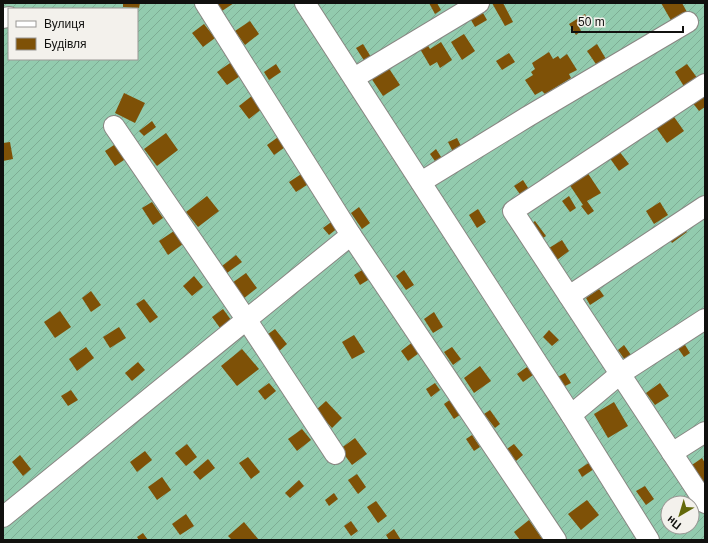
<svg xmlns="http://www.w3.org/2000/svg" width="708" height="543" viewBox="0 0 708 543" font-family="Arial,sans-serif">
  <style>
    .garden { fill: url(#garden-furrows); fill-rule: evenodd }
    .building { fill: #7e5107 }
    .lines { fill: none; stroke-linecap: round; stroke-linejoin: round }
    .minor-casing { stroke: #898783; stroke-width: 22 }
    .minor { stroke: #fff; stroke-width: 20 }
  </style>
  <defs>
    <pattern id="garden-furrows" width="10" height="10" patternUnits="userSpaceOnUse"><rect width="10" height="10" fill="#92cbae"/><path d="M-1 1l2-2M0 10L10 0M9 11l2-2" fill="none" stroke="#7dad94"/></pattern>
  </defs>
  <rect width="100%" height="100%" fill="#e6e4df"/>
  <!-- garden -->
  <path class="garden" d="M3,3H705V540H3ZM9,9H137V59H9ZM668,503H692V527H668Z"/>
  <!-- building -->
  <g class="building">
    <path d="M123,3H140L139,8L123,7Z"/>
    <path d="M216,3H234L222,11Z"/>
    <path d="M429,3H437L441,10L435,14Z"/>
    <path d="M492,3H503L513,22L505,26Z"/>
    <path d="M661,3H682L687,12L672,22Z"/>
    <path d="M479,6L487,20L475,27L467,13Z"/>
    <path d="M585,14L587,19L578,25L581,31L576,35L569,24Z"/>
    <path d="M250,21L259,34L245,45L235,31Z"/>
    <path d="M204,24L215,38L203,47L192,33Z"/>
    <path d="M464,34L475,51L462,60L451,42Z"/>
    <path d="M441,42L452,60L440,68L437,62L430,66L420,49L427,44L430,49Z"/>
    <path d="M363,44L371,57L365,62L356,48Z"/>
    <path d="M597,44L609,64L600,70L587,51Z"/>
    <path d="M549,52L553,59L558,56L560,59L567,54L577,70L569,74L571,78L545,94L542,91L535,95L525,80L533,75L531,72L535,69L532,63Z"/>
    <path d="M509,53L515,62L502,70L496,61Z"/>
    <path d="M233,61L243,74L227,85L217,72Z"/>
    <path d="M276,64L281,72L269,80L264,72Z"/>
    <path d="M687,64L698,79L685,88L675,72Z"/>
    <path d="M388,67L400,85L383,96L371,78Z"/>
    <path d="M124,93L145,103L135,123L115,113Z"/>
    <path d="M705,94V107L699,111L692,102Z"/>
    <path d="M253,95L263,108L249,119L239,106Z"/>
    <path d="M672,114L684,131L667,143L655,126Z"/>
    <path d="M152,121L156,127L144,136L139,131Z"/>
    <path d="M166,133L178,150L157,166L144,149Z"/>
    <path d="M281,135L288,145L274,155L267,145Z"/>
    <path d="M457,138L463,150L454,154L448,142Z"/>
    <path d="M10,142L13,159L3,161V143Z"/>
    <path d="M117,143L127,158L115,166L105,151Z"/>
    <path d="M436,149L443,160L437,164L430,154Z"/>
    <path d="M619,151L629,164L619,171L609,157Z"/>
    <path d="M587,172L601,193L587,201L594,211L588,215L581,206L583,205L569,184Z"/>
    <path d="M303,173L310,183L296,192L289,182Z"/>
    <path d="M523,180L530,191L522,197L514,186Z"/>
    <path d="M207,196L219,211L198,227L186,212Z"/>
    <path d="M569,196L576,208L570,212L562,201Z"/>
    <path d="M152,202L163,218L153,225L142,208Z"/>
    <path d="M660,202L668,215L654,224L646,211Z"/>
    <path d="M359,207L370,223L362,229L351,213Z"/>
    <path d="M478,209L486,222L477,228L469,215Z"/>
    <path d="M334,220L339,227L329,235L323,228Z"/>
    <path d="M535,221L546,236L540,240L529,225Z"/>
    <path d="M681,224L687,232L672,243L667,235Z"/>
    <path d="M174,231L183,244L168,255L159,241Z"/>
    <path d="M562,240L569,251L557,260L549,248Z"/>
    <path d="M236,255L242,262L227,273L222,266Z"/>
    <path d="M367,267L373,277L360,285L354,275Z"/>
    <path d="M404,270L414,285L406,290L396,276Z"/>
    <path d="M246,273L257,288L243,299L232,283Z"/>
    <path d="M194,276L203,287L192,296L183,286Z"/>
    <path d="M599,289L604,296L590,305L586,298Z"/>
    <path d="M91,291L101,305L91,312L82,298Z"/>
    <path d="M144,299L158,317L150,323L136,304Z"/>
    <path d="M223,309L234,324L223,332L212,317Z"/>
    <path d="M60,311L71,327L55,338L44,322Z"/>
    <path d="M434,312L443,327L433,333L424,319Z"/>
    <path d="M119,327L126,338L110,348L103,337Z"/>
    <path d="M275,329L287,344L277,353L264,337Z"/>
    <path d="M549,330L559,340L552,346L543,337Z"/>
    <path d="M354,335L365,352L352,359L342,342Z"/>
    <path d="M682,340L690,353L684,357L675,344Z"/>
    <path d="M414,341L422,351L408,361L401,351Z"/>
    <path d="M624,345L631,355L625,360L618,350Z"/>
    <path d="M86,347L94,358L77,371L69,359Z"/>
    <path d="M452,347L461,359L453,365L444,352Z"/>
    <path d="M242,349L259,369L237,386L221,366Z"/>
    <path d="M138,362L145,370L132,381L125,373Z"/>
    <path d="M480,366L491,381L474,393L464,378Z"/>
    <path d="M527,367L533,375L523,382L517,374Z"/>
    <path d="M565,373L571,383L563,387L558,377Z"/>
    <path d="M269,383L276,391L265,400L258,391Z"/>
    <path d="M435,383L440,390L431,397L426,389Z"/>
    <path d="M660,383L669,396L655,405L646,393Z"/>
    <path d="M71,390L78,400L68,406L61,396Z"/>
    <path d="M451,399L461,414L454,419L444,404Z"/>
    <path d="M326,401L342,418L332,428L316,410Z"/>
    <path d="M614,402L628,426L608,438L594,414Z"/>
    <path d="M490,410L500,424L495,428L484,414Z"/>
    <path d="M302,429L311,440L297,451L288,439Z"/>
    <path d="M472,435L480,447L474,451L466,439Z"/>
    <path d="M355,438L367,454L352,465L340,449Z"/>
    <path d="M187,444L197,457L186,466L175,453Z"/>
    <path d="M514,444L523,455L516,461L507,449Z"/>
    <path d="M145,451L152,460L137,472L130,462Z"/>
    <path d="M20,455L31,469L23,476L12,462Z"/>
    <path d="M248,457L260,472L251,479L239,463Z"/>
    <path d="M702,458L705,463V486L689,467Z"/>
    <path d="M208,459L215,468L200,480L193,472Z"/>
    <path d="M590,462L594,469L582,477L578,470Z"/>
    <path d="M357,474L366,487L358,494L348,480Z"/>
    <path d="M162,477L171,490L157,500L148,487Z"/>
    <path d="M299,480L304,486L290,498L285,493Z"/>
    <path d="M645,486L654,499L646,505L636,491Z"/>
    <path d="M334,493L338,499L329,506L325,500Z"/>
    <path d="M587,500L599,515L581,530L568,514Z"/>
    <path d="M376,501L387,516L378,523L367,507Z"/>
    <path d="M186,514L194,526L180,535L172,524Z"/>
    <path d="M529,520L543,540H520L514,532Z"/>
    <path d="M351,521L358,531L351,536L344,526Z"/>
    <path d="M244,522L259,540H232L228,536Z"/>
    <path d="M394,529L401,540H389L386,535Z"/>
    <path d="M143,533L148,540H139L137,537Z"/>
  </g>
  <g class="lines">
    <!-- minor casing -->
    <g class="minor-casing">
      <g id="minor">
        <path d="M205,3L351,235L556,540"/>
        <path d="M305,3L571,415L649,540"/>
        <path d="M3,18L9,17"/>
        <path d="M354,78L479,3"/>
        <path d="M705,84L513,211L705,503"/>
        <path d="M114,126L246,319L335,454"/>
        <path d="M421,182L527,117L688,22"/>
        <path d="M569,296L705,206"/>
        <path d="M571,415L620,374L705,319"/>
        <path d="M672,453L705,432"/>
        <path d="M3,517L351,235"/>
      </g>
    </g>
    <!-- minor -->
    <use href="#minor" class="minor"/>
  </g>
  <!-- border -->
  <rect width="708" height="543" fill="none" stroke="#11110f" stroke-width="8"/>
  <!-- legend -->
  <rect x="8" y="8" width="130" height="52" fill="#f3f1ec" stroke="#999794"/>
  <rect x="16" y="21" width="20" height="6" fill="#ffffff" stroke="#999794"/>
  <text x="44" y="28" font-size="12" fill="#11110f">Вулиця</text>
  <rect x="16" y="38" width="20" height="12" fill="#7e5107" stroke="#999794"/>
  <text x="44" y="48" font-size="12" fill="#11110f">Будівля</text>
  <!-- north arrow -->
  <g transform="translate(680 515) rotate(218)"><circle r="19" fill="#f3f1ec" stroke="#999794"/>
  <path d="M0-3L7 15L0 10L-7 15Z" fill="#63690a"/>
  <text y="-6" font-size="11" font-weight="bold" text-anchor="middle" fill="#11110f">Пн</text>
  </g>
  <!-- scale -->
  <path d="M572 26v6h111v-6" fill="none" stroke="#11110f" stroke-width="2"/>
  <text x="578" y="26" font-size="12" fill="#11110f" stroke="#f3f1ec" stroke-width="3" paint-order="stroke">50 m</text>
</svg>
